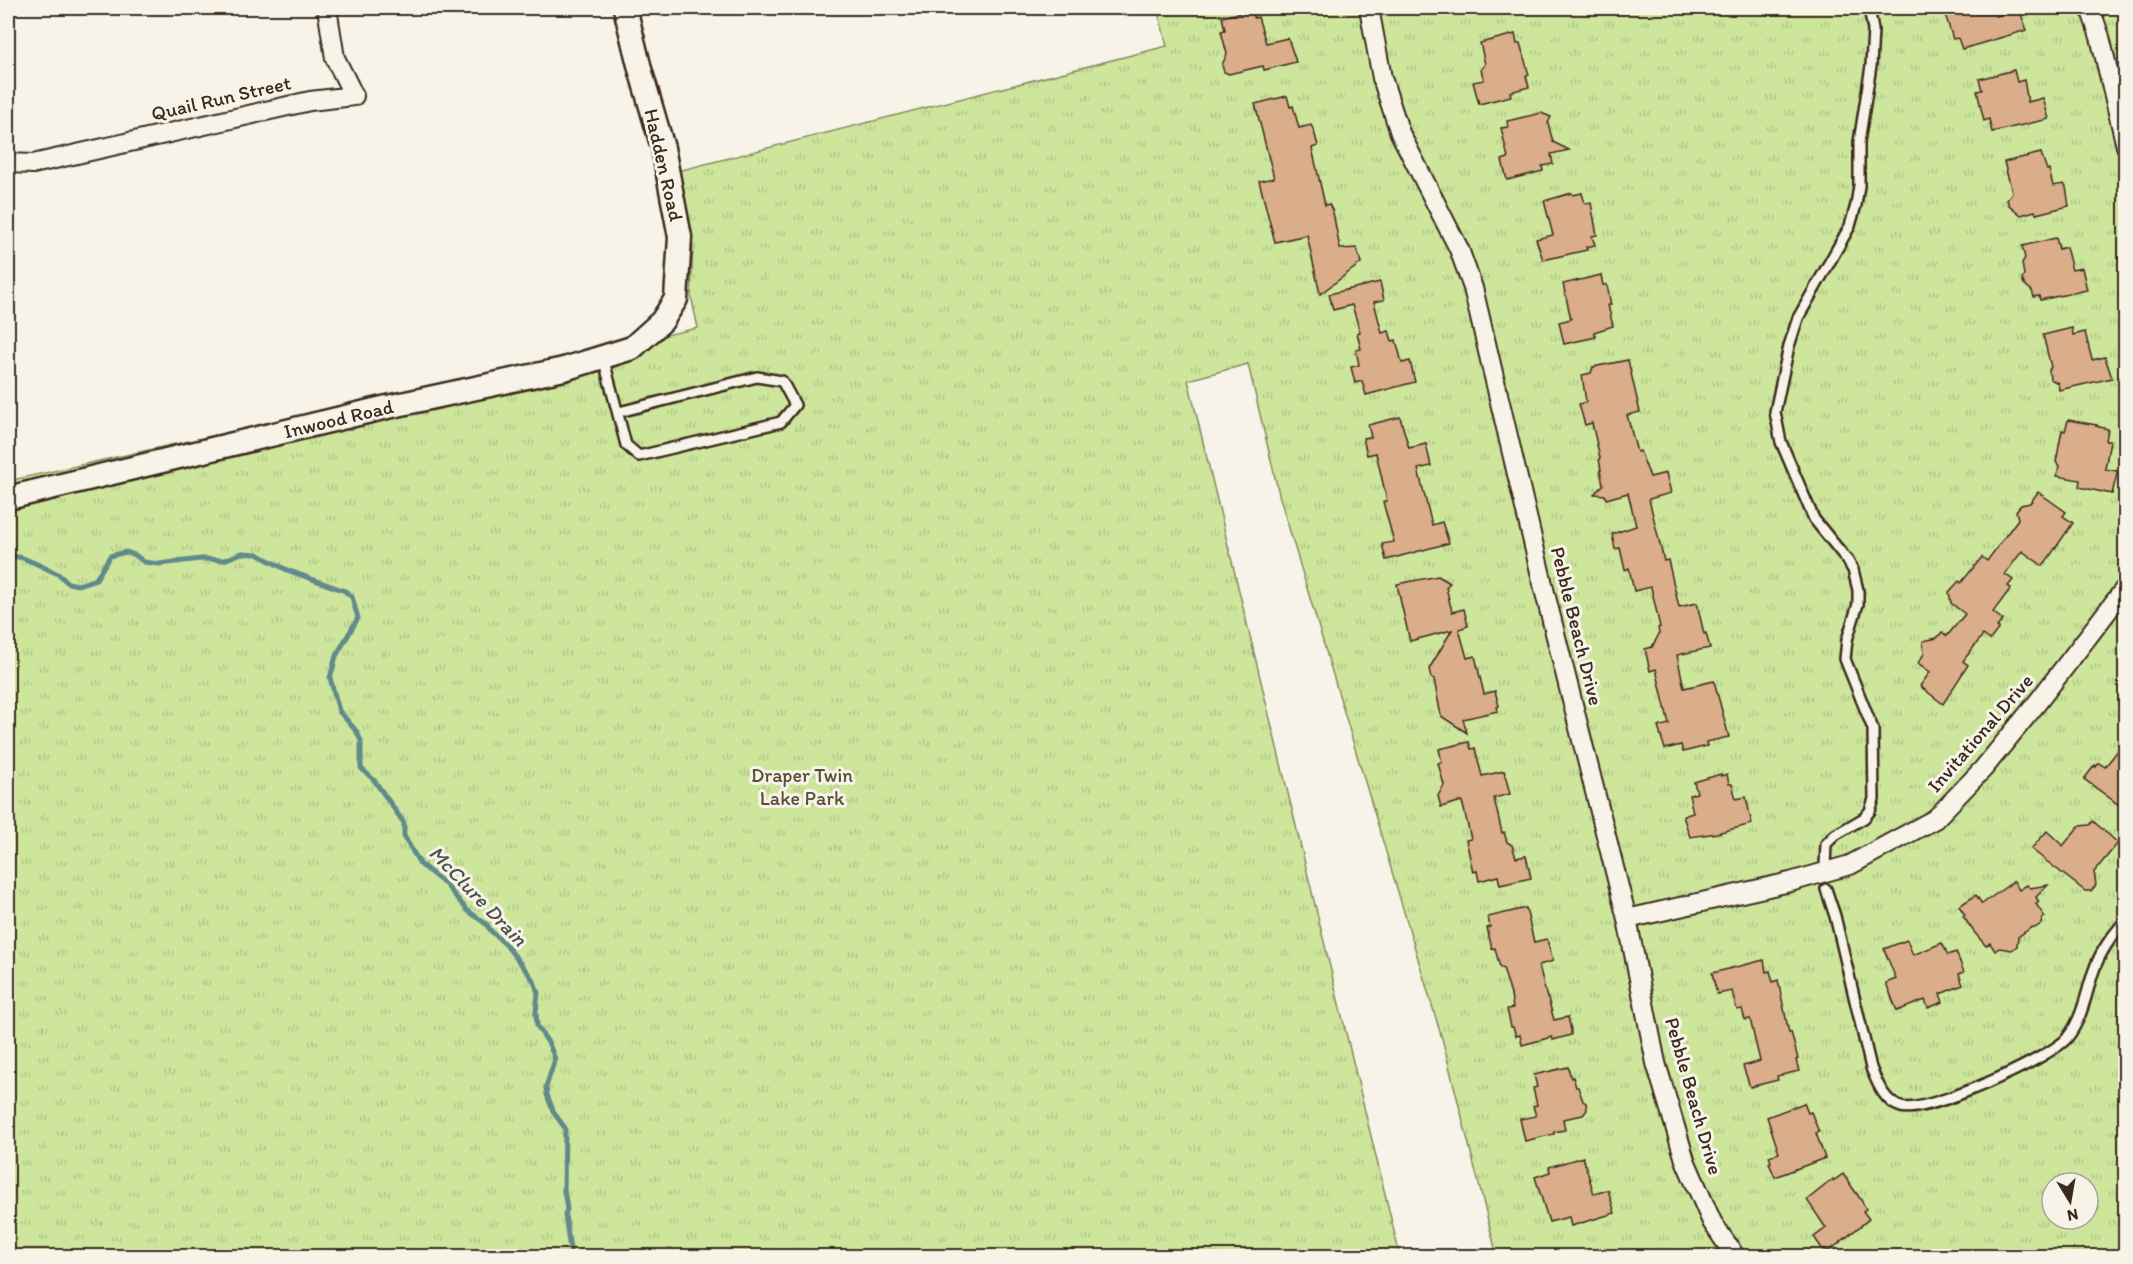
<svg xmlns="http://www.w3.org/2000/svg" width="2133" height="1264" viewBox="0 0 2133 1264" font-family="Itim,sans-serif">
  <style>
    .grass { fill: url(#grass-tufts); stroke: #84885d; stroke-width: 1.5; fill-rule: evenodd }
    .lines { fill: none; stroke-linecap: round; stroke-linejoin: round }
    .stream { stroke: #608a8b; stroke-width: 5 }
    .building { fill: #daad8b; stroke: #3b2a1e; stroke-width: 1.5 }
    .service-casing { stroke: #3b2a1e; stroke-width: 14 }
    .minor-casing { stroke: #3b2a1e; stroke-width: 22 }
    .tertiary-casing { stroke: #3b2a1e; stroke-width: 27 }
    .service { stroke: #f7f3e8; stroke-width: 9 }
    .minor { stroke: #f7f3e8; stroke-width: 18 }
    .tertiary { stroke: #f7f3e8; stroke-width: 22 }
    .labels { text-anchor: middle; stroke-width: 6; stroke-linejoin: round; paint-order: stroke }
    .street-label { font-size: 20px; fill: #3b2a1e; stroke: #f7f3e8 }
    .park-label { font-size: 20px; fill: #585037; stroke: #f7f3e8 }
    .water-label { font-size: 21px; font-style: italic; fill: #4a524b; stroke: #f7f3e8 }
  </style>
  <defs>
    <pattern id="grass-tufts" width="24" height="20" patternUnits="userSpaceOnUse" patternTransform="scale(1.5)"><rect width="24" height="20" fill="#cde69c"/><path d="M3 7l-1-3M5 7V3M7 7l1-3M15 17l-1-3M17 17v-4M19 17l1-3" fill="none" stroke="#b1c586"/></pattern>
  </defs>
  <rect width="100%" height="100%" fill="#f7f3e8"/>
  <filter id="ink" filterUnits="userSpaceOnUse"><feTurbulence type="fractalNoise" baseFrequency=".0167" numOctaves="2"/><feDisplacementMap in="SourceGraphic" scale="12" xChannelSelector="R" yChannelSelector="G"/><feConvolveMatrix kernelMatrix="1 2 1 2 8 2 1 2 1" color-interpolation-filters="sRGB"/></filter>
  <g filter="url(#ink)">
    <!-- grass -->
    <path class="grass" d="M1157,8H2125V1256H1497L1443,1042L1280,498L1248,364L1188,380L1400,1256H8V481L698,328L691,296L693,245L674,172L1167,46ZM2052,1183H2088V1219H2052Z"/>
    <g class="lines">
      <!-- stream -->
      <path class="stream" d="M8,555L23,558L37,564L58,574L68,583L78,585L96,579L110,556L126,552L135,555L144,562L159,564L201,559L224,560L242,553L257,554L287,570L345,591L352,597L358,618L336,656L330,678L339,711L357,732L361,741V768L374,780L404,823V836L420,864L445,884L467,910L486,924L491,931L506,945L534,981L538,993L536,1012L537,1026L549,1044L555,1059L546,1087L547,1095L554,1113L565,1128L564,1190L567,1209L565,1215L571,1256"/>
    </g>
    <!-- building -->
    <g class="building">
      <path d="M1943,8H1994L1996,16L2019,9L2027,30L1962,49L1958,38L1953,39Z"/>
      <path d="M1252,10L1254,18L1258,17L1266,43L1288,38L1296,62L1264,70L1263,66L1229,74L1224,72L1222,65L1227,54L1221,31L1225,30L1222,17Z"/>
      <path d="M1515,34L1517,44L1520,43L1529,75L1526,76L1529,87L1510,92L1511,96L1479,104L1473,82L1484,80L1481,70L1485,64L1480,43Z"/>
      <path d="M2014,70L2017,82L2024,80L2028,102L2043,98L2049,119L1992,132L1989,119L1984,121L1977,91L1982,90L1979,79Z"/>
      <path d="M1287,96L1290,107L1293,106L1299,128L1311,125L1314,131L1318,146L1312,148L1325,205L1329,204L1333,212L1340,249L1357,248L1361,263L1320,294L1307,235L1275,242L1259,181L1274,178L1255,104Z"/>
      <path d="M1541,113L1551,117L1548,123L1553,142L1569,150L1551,154L1553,164L1542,166L1543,171L1507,180L1502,160L1508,158L1501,128L1508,127L1507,121Z"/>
      <path d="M2041,153L2047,170L2049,169L2053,186L2064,184L2066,187L2069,206L2036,214L2035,211L2021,215L2009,205L2007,200L2012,192L2004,162Z"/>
      <path d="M1572,193L1573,195L1582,193L1585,204L1591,203L1597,235L1592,236L1595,245L1586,247L1587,250L1543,260L1536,239L1553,235L1544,201Z"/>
      <path d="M2056,238L2059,249L2066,247L2072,270L2082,268L2087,290L2040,300L2039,296L2034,297L2032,291L2024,284L2022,279L2024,275L2022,263L2025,258L2022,246Z"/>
      <path d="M1601,275L1603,285H1607L1611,305H1608L1613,326L1594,332L1596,337L1564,344L1559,322L1571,319L1563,284Z"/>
      <path d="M1380,282L1384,300L1374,302L1382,333L1389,331L1392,341L1396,340L1402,363L1410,361L1415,382L1366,395L1362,381L1355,383L1351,367L1359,365L1356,350L1361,349L1357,333L1360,332L1352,305L1333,310L1329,294Z"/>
      <path d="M2072,328L2073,335L2085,332L2092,360L2105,357L2112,378L2059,390L2058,383L2050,379L2049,370L2051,367L2043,335Z"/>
      <path d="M1628,360L1640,412L1627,415L1637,452L1640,451L1650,477L1666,473L1671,493L1649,499L1664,561L1668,560L1679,607L1697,603L1704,634L1706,633L1710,648L1677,655L1684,688L1714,681L1729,737L1706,742L1707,746L1683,752L1681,745L1665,749L1658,727L1669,724L1656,669L1650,671L1645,649L1652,647L1659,634L1658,628L1660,627L1651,587L1634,591L1629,568L1625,570L1620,548L1615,549L1612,534L1636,526L1628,493L1606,499L1605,495L1594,494L1603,485L1600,470H1601L1599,459L1600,458L1592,423L1585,425L1579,404L1586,402L1582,375L1591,373L1593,367Z"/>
      <path d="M1400,417L1409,448L1426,444L1431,466L1418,469L1432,525L1442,522L1449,543L1386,560L1382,544L1394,542L1383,502L1387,501L1376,453L1367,455L1363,438L1371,437L1368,425Z"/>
      <path d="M2068,420L2097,425L2096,426L2108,429L2106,441H2110L2105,469L2117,471V474L2112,494L2079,487L2080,480L2057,476L2059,466L2056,462L2062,430L2065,431Z"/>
      <path d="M2038,492L2066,512L2063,516L2073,523L2043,566L2022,551L2005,574L2013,580L2008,586L2011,588L1993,612L2003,620L1997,627L1999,628L1990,640L1983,635L1963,661L1968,665L1943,704L1920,686L1930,672L1918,663L1924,654L1923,641L1937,638L1942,632L1947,636L1965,614L1951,603L1949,592L1959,581L1961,583L1982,557L1987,561L2018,519L2016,511L2021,505L2030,503Z"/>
      <path d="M1438,576L1450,583L1446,587L1452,612L1464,609L1468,626L1459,629L1467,658L1475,656L1484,694L1495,691L1499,706L1497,707L1498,711L1463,719L1467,733L1441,716L1434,679L1431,678L1429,669L1452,630L1410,641L1401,603L1397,584Z"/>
      <path d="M2126,740V810L2084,779L2095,765L2096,767L2099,763L2105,767Z"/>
      <path d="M1469,742L1471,749L1475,748L1482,776L1504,771L1510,794L1494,798L1502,833L1504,832L1507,842L1512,845L1516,858L1526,856L1531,878L1500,885L1498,876L1479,881L1477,871L1473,872L1466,840L1471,839L1462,801L1441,807L1438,796L1444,785L1438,763L1442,762L1439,749Z"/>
      <path d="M1721,774V776L1727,774L1729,784H1732L1736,799L1746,797L1752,824L1717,833L1690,837L1683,816L1693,813L1689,795L1697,793L1694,782Z"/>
      <path d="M2093,821L2118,843L2094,872L2096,885L2091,891H2085L2031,849L2047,831L2063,846L2079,826L2090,825Z"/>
      <path d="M2014,881L2019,890L2027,885L2030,888L2048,885L2036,897L2039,902L2036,904L2045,917L2042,919L2041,924L2035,928L2032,927L2018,937L2017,946L2012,950L1999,948L1995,951L1990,943L1986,946L1974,932L1963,916L1965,915L1959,906L1976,895L1982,904Z"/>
      <path d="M1526,908L1534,942L1547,939L1553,961L1539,965L1547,998H1548L1554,1020L1568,1017L1571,1030V1035L1553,1040L1552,1037L1522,1045L1520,1035L1516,1036L1513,1027H1511L1507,1009L1513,1008L1511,995L1503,968H1500L1495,948L1492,949L1487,928L1490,927L1488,917Z"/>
      <path d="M1907,940L1913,955L1942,943L1948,955L1956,952L1964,972L1959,974L1963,985L1940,994L1943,1002L1928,1008L1925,1000L1897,1011L1886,983L1896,979L1884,949Z"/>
      <path d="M1764,960L1766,972L1770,971L1773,982L1778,980L1789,1033L1791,1032L1798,1059L1796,1060L1799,1071L1777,1076L1778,1080L1750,1087L1743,1066L1760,1061L1750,1019L1745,1020L1742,1009L1737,1010L1732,991L1717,994L1712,973Z"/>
      <path d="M1568,1067L1571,1078L1573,1077L1576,1087H1578L1583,1101L1586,1103L1587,1110L1583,1115L1563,1119L1565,1130L1554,1132V1134L1525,1141L1520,1119L1536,1116L1533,1106L1537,1105L1533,1088L1537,1087L1534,1075Z"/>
      <path d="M1804,1103L1808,1113L1811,1112L1819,1132L1816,1133L1825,1158L1775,1177L1769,1163L1771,1162L1769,1156L1779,1153L1767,1117Z"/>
      <path d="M1583,1157L1594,1194L1608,1190L1615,1213L1571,1226L1569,1217L1549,1222L1535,1177L1550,1172L1549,1167Z"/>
      <path d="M1843,1174L1861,1200L1866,1209L1863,1211L1869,1219L1828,1252L1825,1249L1823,1250L1814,1237L1826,1228L1807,1200L1833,1179V1181Z"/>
    </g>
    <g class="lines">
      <!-- service casing -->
      <g class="service-casing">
        <g id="service">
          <path d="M603,357L626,445L639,456L781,422L795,405L782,381L757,377L619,412"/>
          <path d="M1825,867L1826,844L1835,835L1864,818L1870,811L1874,799L1873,729L1845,659L1847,640L1858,604V590L1853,570L1848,561L1814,519L1781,442L1775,412L1789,346L1798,318L1850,226L1856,205L1859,186V142L1871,66L1873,30L1869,8"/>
          <path d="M1826,889L1835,916L1871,1068C1877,1082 1884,1102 1901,1107C1925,1115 2051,1058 2067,1038C2083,1018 2086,993 2094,970C2101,950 2112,936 2126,920"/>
        </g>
      </g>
      <!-- minor casing -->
      <g class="minor-casing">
        <g id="minor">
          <path d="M1369,8L1382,78L1400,133L1459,249L1473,288L1546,597L1627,919L1656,1063L1685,1160L1712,1222L1735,1256"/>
          <path d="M2090,8L2100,37L2126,146"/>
          <path d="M8,163L33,164L310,101L354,96L335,58L327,8"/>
          <path d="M1627,919L1790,882L1850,865L1935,819L1983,769L2037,703L2126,587"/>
        </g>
      </g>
      <!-- tertiary casing -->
      <g class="tertiary-casing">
        <g id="tertiary">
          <path id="s1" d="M8,498L383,408L564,369L632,348L662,321L676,299L680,237L663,148L640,69L625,8"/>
        </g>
      </g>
      <!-- service -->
      <use href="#service" class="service"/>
      <!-- minor -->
      <use href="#minor" class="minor"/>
      <!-- tertiary -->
      <use href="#tertiary" class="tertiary"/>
    </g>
  </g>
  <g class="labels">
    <!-- street labels -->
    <g class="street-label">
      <text transform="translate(221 98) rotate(-13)" y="7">Quail Run Street</text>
      <text transform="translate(664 165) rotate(77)" y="7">Hadden Road</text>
      <text dy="7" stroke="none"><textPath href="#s1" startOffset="340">Inwood Road</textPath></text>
      <text transform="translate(1577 626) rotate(76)" y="7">Pebble Beach Drive</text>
      <text transform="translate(1980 733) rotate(-49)" y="7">Invitational Drive</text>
      <text transform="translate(1694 1096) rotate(74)" y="7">Pebble Beach Drive</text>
    </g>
    <!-- park labels -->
    <g class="park-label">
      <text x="802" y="782">Draper Twin<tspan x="802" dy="23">Lake Park</tspan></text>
    </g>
    <!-- water labels -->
    <g class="water-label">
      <text transform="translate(478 896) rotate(46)" y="7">McClure Drain</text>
    </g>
  </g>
  <!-- margin -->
  <rect width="2133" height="1264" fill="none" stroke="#f7f3e8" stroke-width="30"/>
  <rect x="15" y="15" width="2103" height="1234" fill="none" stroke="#3b2a1e" stroke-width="2" filter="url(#ink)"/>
  <!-- north arrow -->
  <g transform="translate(2070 1201) rotate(169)"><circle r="28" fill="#f7f3e8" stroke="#aca397" stroke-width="1.5"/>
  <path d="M0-4.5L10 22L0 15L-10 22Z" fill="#3b2a1e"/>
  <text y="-9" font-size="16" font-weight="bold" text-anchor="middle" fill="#3b2a1e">N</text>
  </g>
</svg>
